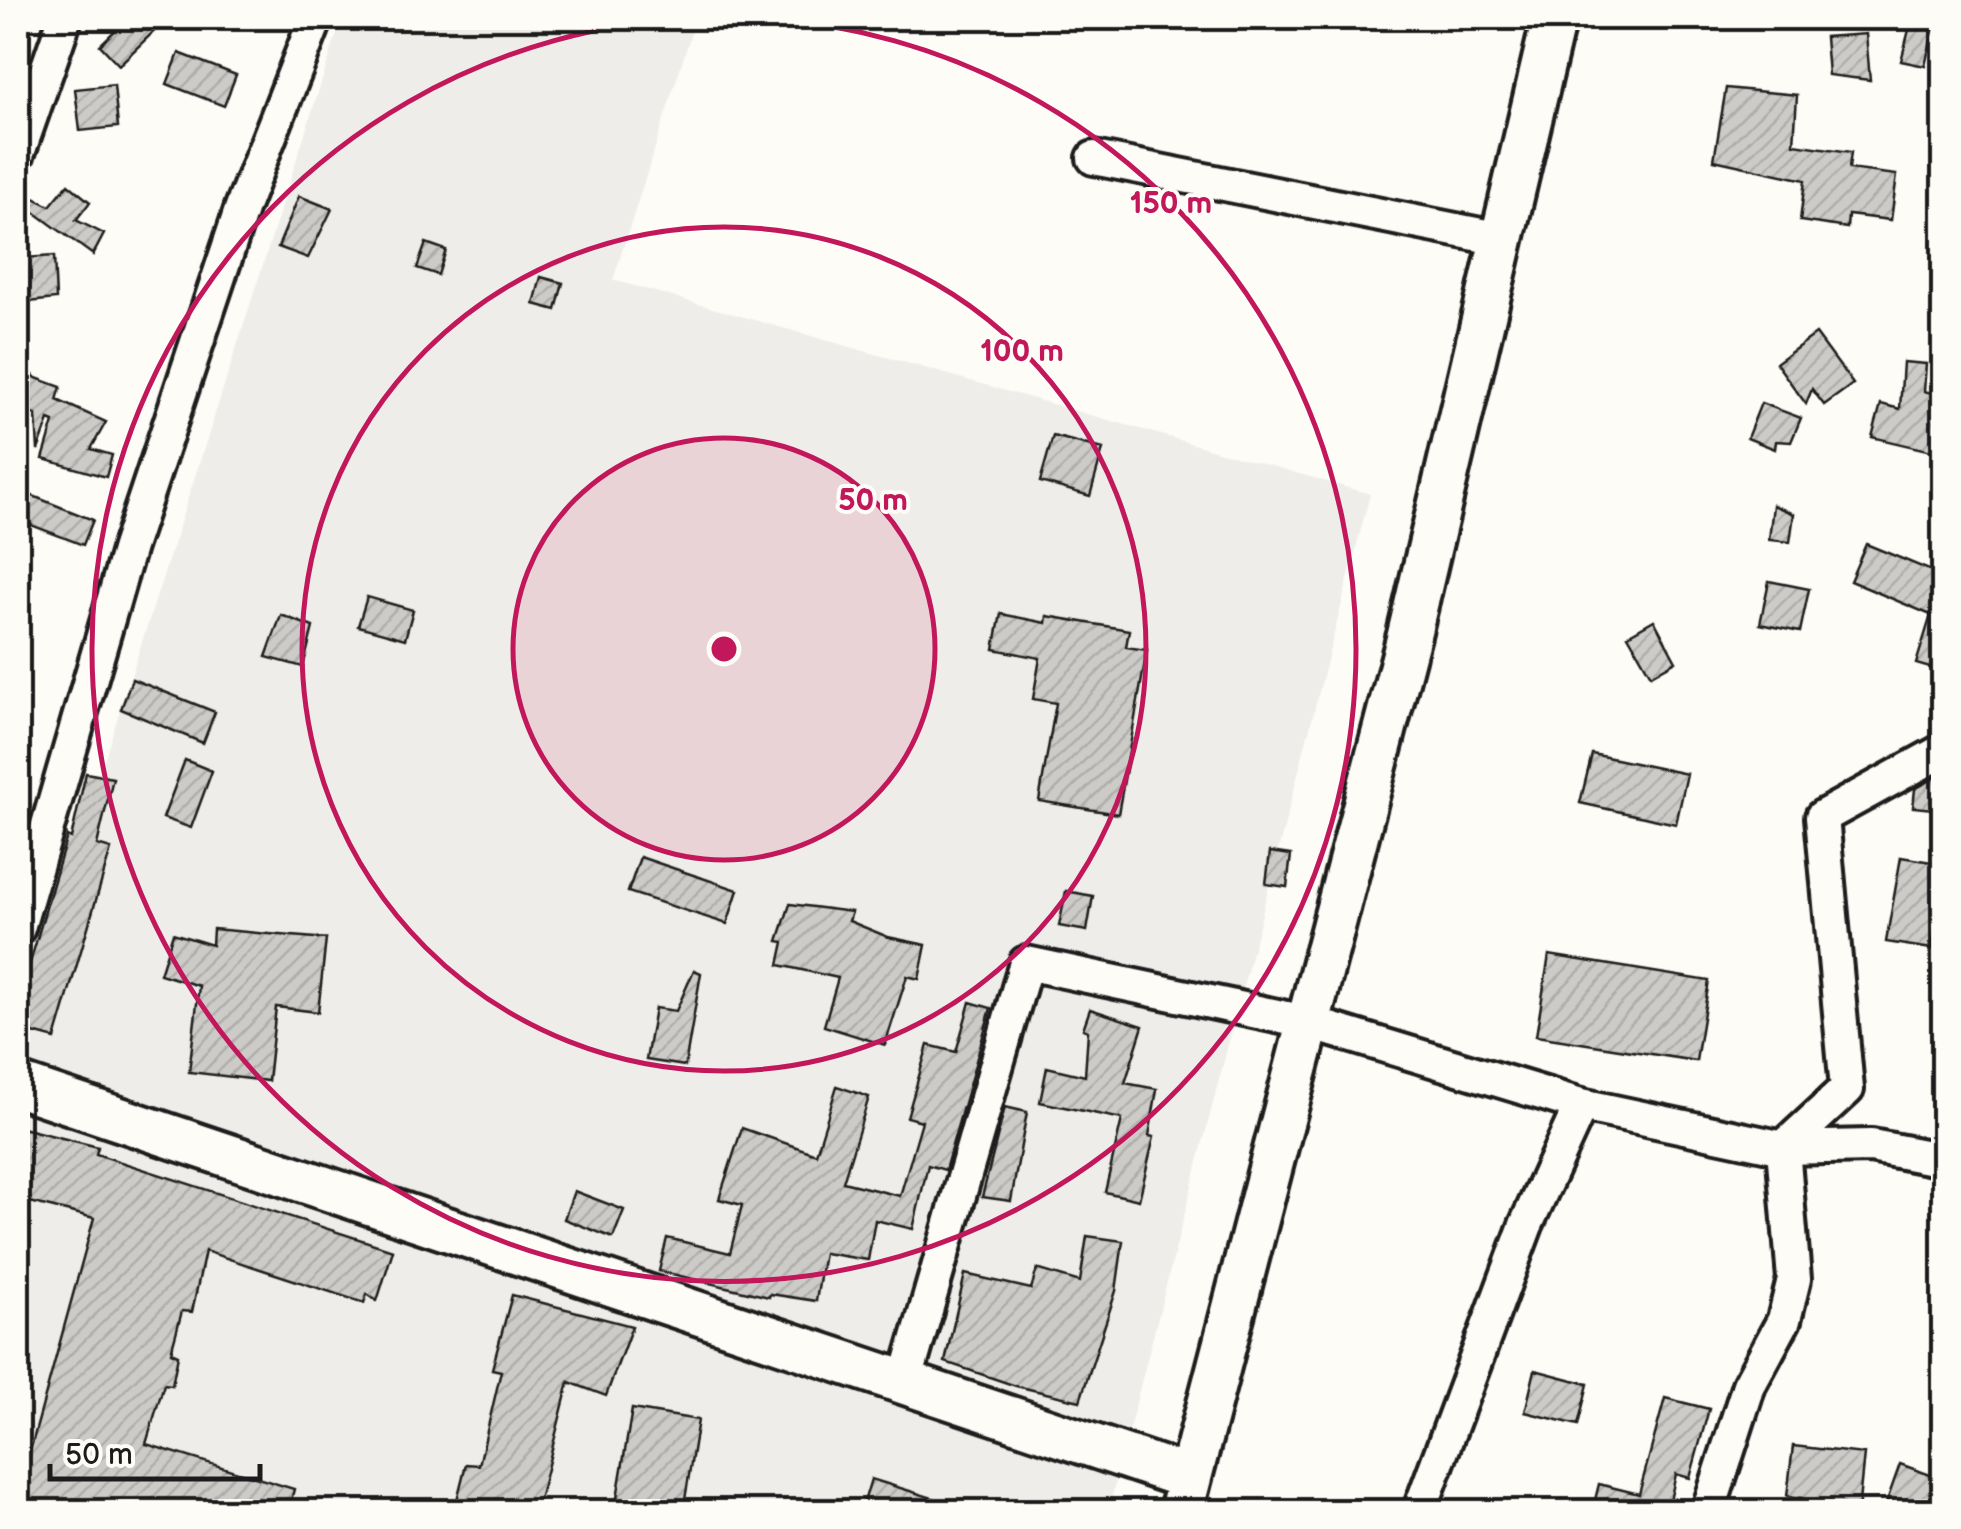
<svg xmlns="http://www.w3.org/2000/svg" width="1961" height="1529" viewBox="0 0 1961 1529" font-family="'Balsamiq Sans',sans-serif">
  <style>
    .built { fill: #eeede9 }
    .building { fill: url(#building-hatch); stroke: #1c1c1c; stroke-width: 2.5 }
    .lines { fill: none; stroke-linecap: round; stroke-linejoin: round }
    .minor-casing { stroke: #1c1c1c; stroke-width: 40 }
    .tertiary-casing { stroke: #1c1c1c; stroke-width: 50 }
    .minor { stroke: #fdfcf7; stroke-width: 32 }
    .tertiary { stroke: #fdfcf7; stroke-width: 42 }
    .ring { fill: none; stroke: #c2185b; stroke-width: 5 }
    .centre { fill: #c2185b; stroke: #fdfcf7; stroke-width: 5 }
    .ring-label { font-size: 30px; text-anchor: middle; font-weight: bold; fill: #c2185b; stroke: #fdfcf7; stroke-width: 8; stroke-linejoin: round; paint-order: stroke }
  </style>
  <defs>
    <pattern id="building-hatch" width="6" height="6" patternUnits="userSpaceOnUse" patternTransform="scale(2.5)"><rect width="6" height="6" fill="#cccbc8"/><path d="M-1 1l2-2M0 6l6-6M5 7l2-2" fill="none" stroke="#afaeab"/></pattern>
  </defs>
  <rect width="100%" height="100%" fill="#fdfcf7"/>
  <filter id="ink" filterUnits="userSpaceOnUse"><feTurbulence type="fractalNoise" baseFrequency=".01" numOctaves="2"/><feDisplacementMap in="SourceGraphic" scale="20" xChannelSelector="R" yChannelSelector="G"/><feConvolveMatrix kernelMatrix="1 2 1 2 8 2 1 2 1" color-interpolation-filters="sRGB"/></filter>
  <g filter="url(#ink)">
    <!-- built -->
    <path class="built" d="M342,18H696L613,280L1370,494L1108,1511L18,1512V1029Z"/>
    <!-- building -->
    <g class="building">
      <path d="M128,18H168L119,65L100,45Z"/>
      <path d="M1912,18H1936L1925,66L1901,61Z"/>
      <path d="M1866,34L1870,80L1828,75L1825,37Z"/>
      <path d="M179,53L236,75L224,106L167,84Z"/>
      <path d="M114,85L118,127L80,131L75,89Z"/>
      <path d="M1726,88L1797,95L1794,144L1851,152L1849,169L1897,175L1891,220L1848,215L1847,228L1800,221L1805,180L1714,160Z"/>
      <path d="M68,184L90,202L76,220L104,234L93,255L23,204L28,195L50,206Z"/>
      <path d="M299,196L332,209L308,258L278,247Z"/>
      <path d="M426,243L446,250L438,275L417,268Z"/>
      <path d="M54,256L56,299L28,302L25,258Z"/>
      <path d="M541,277L563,283L556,310L534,304Z"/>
      <path d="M1816,334L1853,384L1824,405L1812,389L1806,404L1776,363Z"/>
      <path d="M18,358L36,378L61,387L57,400L106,422L91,449L112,455L106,477L43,459L54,422L49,420L38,450L36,415L18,408Z"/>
      <path d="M1903,362L1926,364L1924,391L1944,396V454L1872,437L1881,404L1900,409Z"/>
      <path d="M1761,403L1801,418L1791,442L1776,441L1775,449L1747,438Z"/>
      <path d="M1053,436L1103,449L1090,496L1040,482Z"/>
      <path d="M18,490L93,520L83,545L18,520Z"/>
      <path d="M1773,505L1794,514L1790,542L1769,540Z"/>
      <path d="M1866,544L1944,576V672L1916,664L1931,615L1850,581Z"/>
      <path d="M1769,581L1809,589L1800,632L1760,624Z"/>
      <path d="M367,597L413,610L405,639L358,626Z"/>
      <path d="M1001,614L1046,623L1047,616L1129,630L1126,647L1147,650L1118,814L1039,801L1056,703L1033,699L1040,658L994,649Z"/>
      <path d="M281,615L313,627L303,667L266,657Z"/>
      <path d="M1654,620L1676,661L1651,675L1628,635Z"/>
      <path d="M132,679L215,712L203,743L121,709Z"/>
      <path d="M1592,754L1687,774L1676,824L1580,803Z"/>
      <path d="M185,760L212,771L191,828L163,818Z"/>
      <path d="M86,773L113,778L97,845L111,849L55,1039L18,1029V1004L67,836L71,838Z"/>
      <path d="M1944,773V810L1913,807L1915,789Z"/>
      <path d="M1270,852L1291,855L1287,887L1266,884Z"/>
      <path d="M640,857L738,890L727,924L628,892Z"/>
      <path d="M1901,857L1944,864L1932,949L1886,942Z"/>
      <path d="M1066,891L1093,896L1087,931L1059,926Z"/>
      <path d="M790,904L852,912L849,921L888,937L926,945L919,979L907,976L885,1045L824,1026L838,978L779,965L784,942L778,941Z"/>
      <path d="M213,929L326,939L318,1012L276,1007L268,1081L189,1072L199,986L160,974L173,933L212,945Z"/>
      <path d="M1549,955L1709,981L1696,1061L1536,1036Z"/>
      <path d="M694,970L701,973L685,1066L646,1060L655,1008L676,1011Z"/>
      <path d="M970,1002L991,1008L945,1170L928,1165L913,1229L875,1220L868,1260L824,1253L816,1301L770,1294L769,1297L659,1271L667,1238L730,1253L742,1205L719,1199L742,1128L816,1154L837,1086L869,1097L843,1182L900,1196L922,1121L907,1117L928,1045L956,1052Z"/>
      <path d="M1090,1009L1143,1026L1125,1083L1157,1089L1149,1136L1154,1137L1139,1200L1105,1192L1122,1119L1040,1102L1047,1067L1085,1076L1088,1031L1083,1029Z"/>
      <path d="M1005,1107L1027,1112L1011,1201L982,1197Z"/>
      <path d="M18,1127L98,1147L96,1154L393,1250L377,1301L367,1294L364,1303L205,1251L192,1312L182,1311L171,1352L178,1355L172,1385L164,1384L146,1444L294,1489L288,1512H18V1495L94,1218L18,1199Z"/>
      <path d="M574,1191L624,1210L613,1238L564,1219Z"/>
      <path d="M1087,1236L1123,1241L1116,1291L1080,1401L1016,1386L945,1362L965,1274L1031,1289L1037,1269L1080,1282Z"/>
      <path d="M512,1295L632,1326L606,1396L569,1382L536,1512H454L466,1464L479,1465L501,1371L492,1369Z"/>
      <path d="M1535,1370L1588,1384L1578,1425L1525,1412Z"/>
      <path d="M1665,1398L1709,1409L1690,1478L1676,1474L1670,1501L1676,1503L1675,1512H1592L1599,1484L1639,1494Z"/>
      <path d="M632,1409L698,1420L683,1512L615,1510Z"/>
      <path d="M1793,1446L1864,1454L1858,1512H1800L1802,1498L1787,1496Z"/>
      <path d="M1900,1464L1944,1480V1512H1883Z"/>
      <path d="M871,1479L959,1506L958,1512H861Z"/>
    </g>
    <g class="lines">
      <!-- minor casing -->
      <g class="minor-casing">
        <g id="minor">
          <path d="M18,153L65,18"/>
          <path d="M1094,158L1501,239"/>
          <path d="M18,928L129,547L242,207L316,18"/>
          <path d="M1783,1148L1847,1089L1822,817L1944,750"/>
          <path d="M905,1383L1026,963L1310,1023L1581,1105L1783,1148L1871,1146L1944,1160"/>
          <path d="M1419,1512L1526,1225L1581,1105"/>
          <path d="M1708,1512L1749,1385L1784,1320L1794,1279L1783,1148"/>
        </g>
      </g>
      <!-- tertiary casing -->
      <g class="tertiary-casing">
        <g id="tertiary">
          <path d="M18,1085L1189,1478"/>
          <path d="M1181,1512L1409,635L1554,18"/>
        </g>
      </g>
      <!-- minor -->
      <use href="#minor" class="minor"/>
      <!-- tertiary -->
      <use href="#tertiary" class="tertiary"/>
    </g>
  </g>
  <!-- distance rings -->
  <circle cx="724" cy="649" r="211" fill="#c2185b" fill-opacity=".12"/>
  <g class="ring">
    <circle cx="724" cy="649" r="211"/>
    <circle cx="724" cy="649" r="422"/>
    <path d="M752 18A632 632 0 1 1 696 18"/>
  </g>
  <circle cx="724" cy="649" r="15" class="centre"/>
  <g class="ring-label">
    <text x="1171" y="213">150 m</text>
    <text x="1022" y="361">100 m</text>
    <text x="873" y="510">50 m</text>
  </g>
  <!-- margin -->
  <rect width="1961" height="1529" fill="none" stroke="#fdfcf7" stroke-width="60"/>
  <rect x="30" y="30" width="1901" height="1469" fill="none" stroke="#1c1c1c" stroke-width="4" filter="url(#ink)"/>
  <!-- scale -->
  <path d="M50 1464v15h210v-15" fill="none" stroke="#1c1c1c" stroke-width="5"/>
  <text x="65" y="1464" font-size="30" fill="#1c1c1c" stroke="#fdfcf7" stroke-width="8" paint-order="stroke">50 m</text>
</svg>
